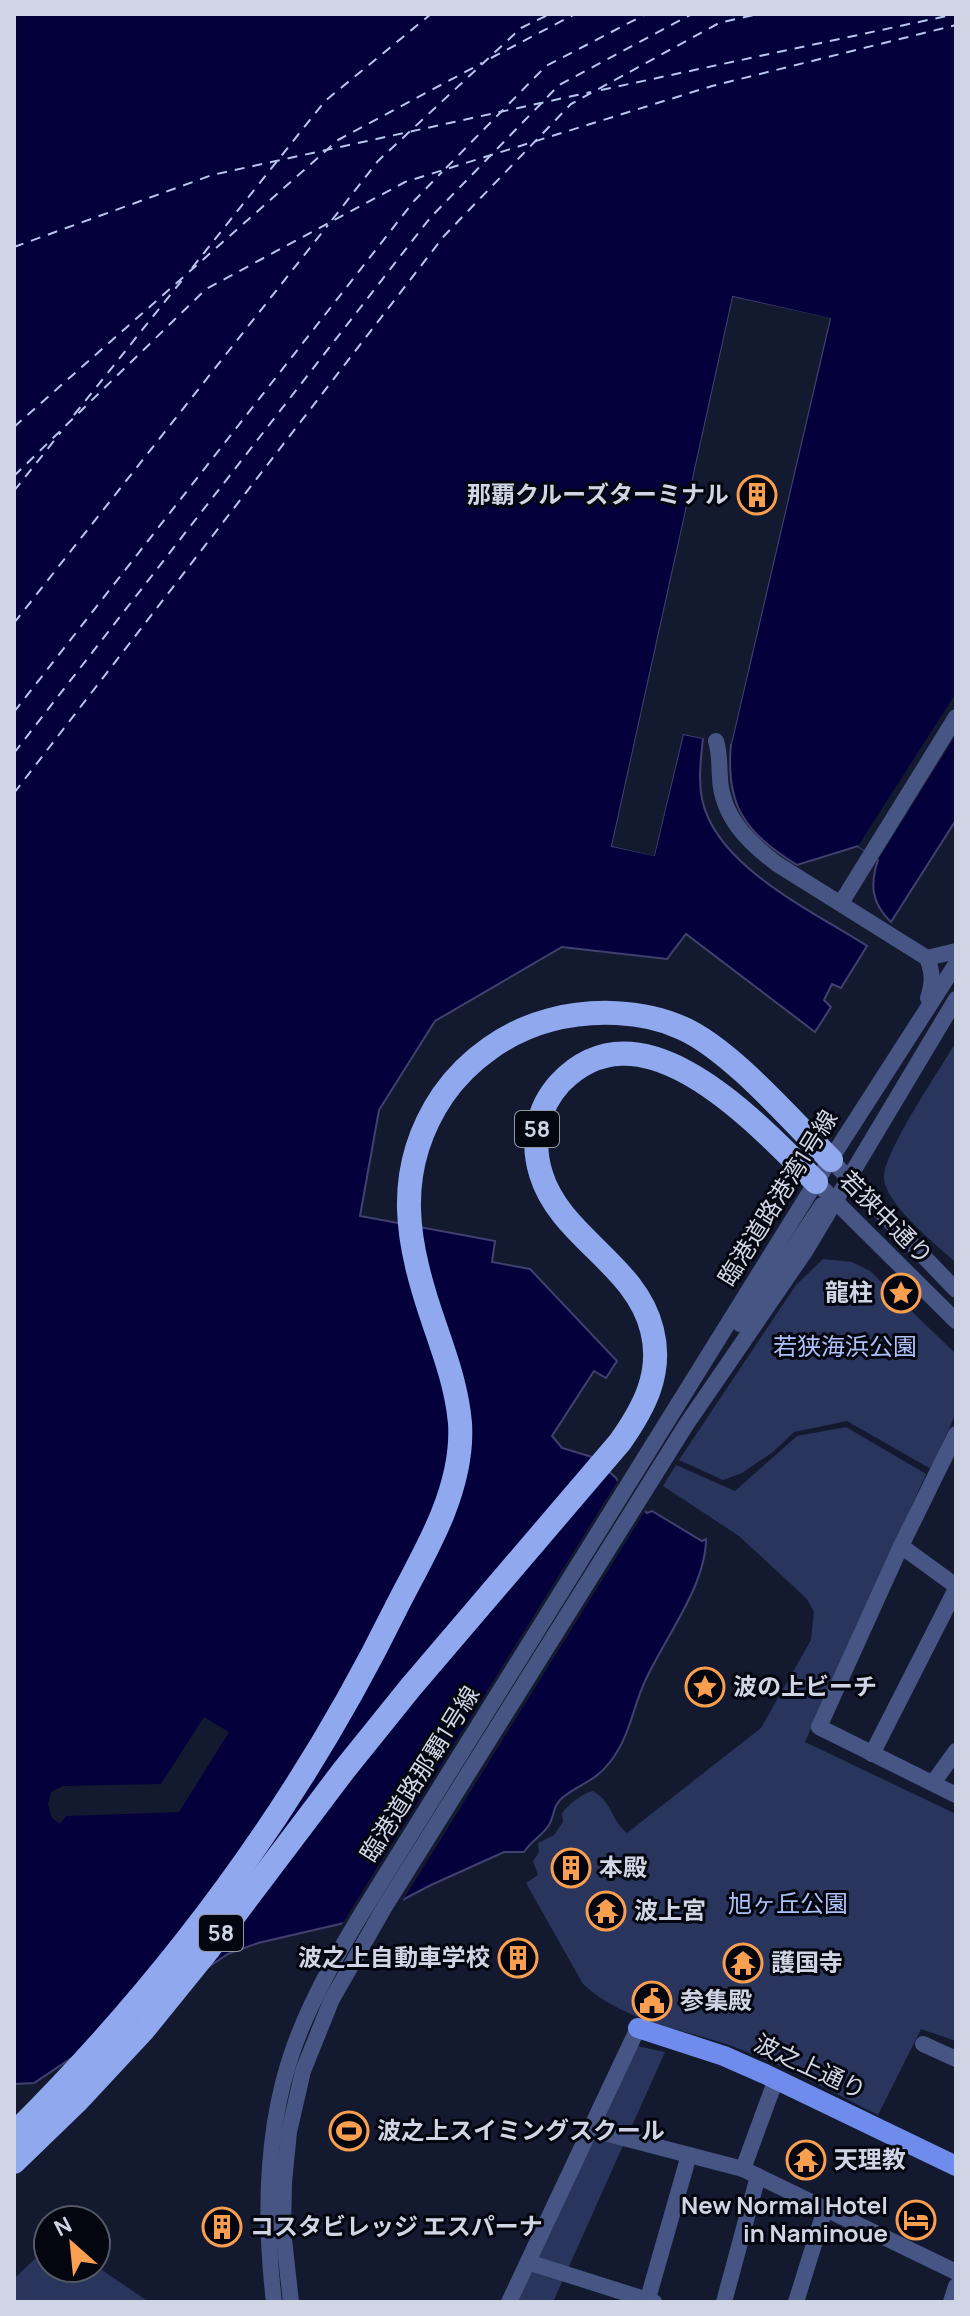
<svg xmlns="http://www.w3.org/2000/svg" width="970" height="2316" viewBox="0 0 970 2316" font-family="Manrope,'Noto Sans JP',sans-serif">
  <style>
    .green { fill: #29355c }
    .water { fill: #04003c; stroke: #41406e; stroke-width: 2 }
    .pier { fill: #131a30 }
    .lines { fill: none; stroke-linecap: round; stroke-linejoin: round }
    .ferry { stroke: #b8c6ed; stroke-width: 2; stroke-dasharray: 10 8; stroke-linecap: butt }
    .minor { stroke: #465583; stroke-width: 16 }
    .major { stroke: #6f8cec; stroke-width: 20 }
    .highway { stroke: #90a8ed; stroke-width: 24 }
    .labels { text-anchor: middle; stroke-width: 6; stroke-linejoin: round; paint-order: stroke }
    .shield { fill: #04060f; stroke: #9297a4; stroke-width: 2 }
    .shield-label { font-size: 22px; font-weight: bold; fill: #cfd5e4 }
    .poi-label { font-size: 24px; font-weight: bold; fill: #cfd5e4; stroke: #04060f; text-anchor: start }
    .street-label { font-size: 24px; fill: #cfd5e4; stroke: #04060f }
    .park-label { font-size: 24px; fill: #adc1fb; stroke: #04060f }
  </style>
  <rect width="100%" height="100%" fill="#131a30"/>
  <!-- green -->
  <g class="green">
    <path d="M956,1042V1263C936,1244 887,1206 884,1179C882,1154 941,1068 956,1042Z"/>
    <path d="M823,1259L852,1262L870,1271L956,1354V1413L931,1469L847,1421L794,1432L773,1452L742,1473L723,1480L679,1460L796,1285Z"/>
    <path d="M846,1427L926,1474L805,1742L956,1814V2041L921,2029L878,2115C834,2093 790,2069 745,2051C691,2029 627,2025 583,1984L526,1883L538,1875L533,1861L539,1852L538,1843L554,1835L563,1822L562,1813C569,1804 583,1793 593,1791C614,1804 610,1819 627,1833L761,1728L811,1640L814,1612L807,1599L739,1536L663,1486L676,1465L735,1491L797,1436Z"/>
    <path d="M637,2046L665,2052L553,2302H514Z"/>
    <path d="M48,2246V2268H96V2266L149,2302H14V2279Z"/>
  </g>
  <!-- water -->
  <path class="water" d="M14,14H956V820L891,922C871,903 870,884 878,860L858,846L797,865C746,833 725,807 731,744L830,319L733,297L612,846L654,855L683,734L703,738C701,758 698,779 702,799C716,867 813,911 867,946L841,988L832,984L824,1000L831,1007L815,1032L686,934L667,959L562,947L435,1021L379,1110L360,1216L495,1241L492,1262L530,1269L617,1361L606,1378L594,1371L552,1436L562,1448L592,1457L616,1478L624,1492L647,1513L652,1511L702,1541L706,1539C706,1585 665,1638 646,1679C632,1708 631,1735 610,1762C595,1782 580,1783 562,1798C552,1807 555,1815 549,1825C543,1835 531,1841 524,1852H504L431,1885L370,1917L258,1943L228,1954L34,2083L14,2084Z"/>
  <!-- pier -->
  <g class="pier">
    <path d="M733,297L830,318L731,744L727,743L825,321L736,302L617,843L651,851L679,732L683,730L705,734L707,739L683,734L654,856L612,846Z"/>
    <path d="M956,693V735L878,860L858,846Z"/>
    <path d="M620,1477L627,1490L647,1508L398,1908L371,1921L339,1929Z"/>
    <path d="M204,1717L229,1732L179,1812L66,1816L60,1824L52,1818L48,1804L51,1792L63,1786L161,1784Z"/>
  </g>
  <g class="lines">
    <!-- ferry -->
    <g class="ferry">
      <path d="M491,58L575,14"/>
      <path d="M601,90L956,14"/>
      <path d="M446,168L546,66L646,14"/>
      <path d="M332,220L378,161L521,28L550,14"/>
      <path d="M14,247L212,175L591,92"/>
      <path d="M192,268L325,101L431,14"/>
      <path d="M74,415L183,279"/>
      <path d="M14,427L338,140L482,63"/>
      <path d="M14,476L206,289L405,182L712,86L956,25"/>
      <path d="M14,491L61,432"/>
      <path d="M14,623L328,225"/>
      <path d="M14,712L414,201L442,172"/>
      <path d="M14,753L430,218L559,85L692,14"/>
      <path d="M14,793L444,236L571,104L719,23L758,14"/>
    </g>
    <!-- minor -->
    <g class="minor">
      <path d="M716,741C720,754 719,765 720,778C722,817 748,842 777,864L927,958C933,973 933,983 928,998"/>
      <path d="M841,903L956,717"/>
      <path d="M927,958L956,951"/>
      <path d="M831,1160L956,1290"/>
      <path d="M816,1182L956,1321"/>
      <path d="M740,1324L781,1267L822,1205"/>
      <path d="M956,1434L901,1546L819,1727L956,1795"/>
      <path d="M901,1546L956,1586"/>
      <path d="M872,1754L956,1589"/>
      <path d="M933,1783L956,1751"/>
      <path d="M923,2044L956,2059"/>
      <path d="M589,2129L743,2169L956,2272"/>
      <path d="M743,2169L776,2079"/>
      <path d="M528,2262L654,2302"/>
      <path d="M274,2302C264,2217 265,2128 294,2047C313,1995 341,1947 370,1900L816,1182L956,964"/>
      <path d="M291,2302L283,2230L284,2182L289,2132L303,2071L332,1999L384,1908L686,1425L806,1250L956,999"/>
      <path d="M509,2302L638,2028"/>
      <path d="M647,2302L689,2155"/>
      <path d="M724,2302L758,2176"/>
      <path d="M796,2302L825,2209"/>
      <path d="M951,2302L956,2286"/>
    </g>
    <!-- major -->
    <path class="major" d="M638,2028L724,2056L765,2074L956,2166"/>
    <!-- highway -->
    <g class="highway">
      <path d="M14,2134C170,1979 298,1807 395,1610C411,1578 430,1546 443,1513C454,1485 462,1453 460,1423C457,1389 446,1358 435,1326C407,1245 391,1172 443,1095C468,1059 508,1031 550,1020C591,1009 643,1010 682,1028C730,1049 792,1121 831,1160"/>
      <path d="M14,2162L76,2102L144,2029L208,1950L344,1770L410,1688L620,1442C644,1408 663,1373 652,1330C636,1264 560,1237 541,1174C531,1142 537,1108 560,1083C643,996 758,1125 816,1182"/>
    </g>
  </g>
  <!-- icons -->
  <defs>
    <g id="building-ring" transform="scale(2)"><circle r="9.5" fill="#04060f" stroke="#fa9f4f" stroke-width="1.5"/><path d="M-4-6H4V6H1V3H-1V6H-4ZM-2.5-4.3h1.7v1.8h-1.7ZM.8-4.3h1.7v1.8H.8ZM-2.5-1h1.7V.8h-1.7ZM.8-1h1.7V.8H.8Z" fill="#fa9f4f"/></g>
    <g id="sight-ring" transform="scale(2)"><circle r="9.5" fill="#04060f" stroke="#fa9f4f" stroke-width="1.5"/><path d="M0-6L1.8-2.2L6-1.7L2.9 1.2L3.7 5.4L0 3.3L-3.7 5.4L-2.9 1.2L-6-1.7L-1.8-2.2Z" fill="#fa9f4f"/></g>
    <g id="temple-ring" transform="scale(2)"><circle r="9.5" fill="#04060f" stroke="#fa9f4f" stroke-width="1.5"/><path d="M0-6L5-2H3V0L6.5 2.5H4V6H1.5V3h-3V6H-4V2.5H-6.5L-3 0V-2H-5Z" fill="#fa9f4f"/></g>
    <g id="civic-ring" transform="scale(2)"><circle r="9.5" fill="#04060f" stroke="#fa9f4f" stroke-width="1.5"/><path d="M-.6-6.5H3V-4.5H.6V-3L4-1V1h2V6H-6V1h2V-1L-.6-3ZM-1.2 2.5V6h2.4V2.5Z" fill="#fa9f4f"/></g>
    <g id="stadium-ring" transform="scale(2)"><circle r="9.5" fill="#04060f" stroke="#fa9f4f" stroke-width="1.5"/><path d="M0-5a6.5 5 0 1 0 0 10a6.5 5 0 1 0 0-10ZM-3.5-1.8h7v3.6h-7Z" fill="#fa9f4f"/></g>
    <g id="hotel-ring" transform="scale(2)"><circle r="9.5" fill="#04060f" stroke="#fa9f4f" stroke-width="1.5"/><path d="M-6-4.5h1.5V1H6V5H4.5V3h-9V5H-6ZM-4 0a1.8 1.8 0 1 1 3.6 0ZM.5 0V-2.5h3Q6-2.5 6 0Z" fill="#fa9f4f"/></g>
  </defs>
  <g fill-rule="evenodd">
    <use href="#building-ring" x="757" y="495"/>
    <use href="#sight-ring" x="901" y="1293"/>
    <use href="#sight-ring" x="705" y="1687"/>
    <use href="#building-ring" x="571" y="1868"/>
    <use href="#temple-ring" x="606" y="1911"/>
    <use href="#building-ring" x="518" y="1958"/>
    <use href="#temple-ring" x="743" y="1963"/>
    <use href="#civic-ring" x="652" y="2001"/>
    <use href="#stadium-ring" x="349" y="2131"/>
    <use href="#temple-ring" x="806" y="2160"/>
    <use href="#hotel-ring" x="916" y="2220"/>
    <use href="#building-ring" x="222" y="2227"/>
  </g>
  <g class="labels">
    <!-- shield labels -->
    <g class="shield">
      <rect x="515" y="1111" width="44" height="36" rx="6"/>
      <rect x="199" y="1915" width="44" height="36" rx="6"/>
    </g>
    <g class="shield-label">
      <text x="537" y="1137">58</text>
      <text x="221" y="1941">58</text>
    </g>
    <!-- poi labels -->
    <g class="poi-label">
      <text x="729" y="503" text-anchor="end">那覇クルーズターミナル</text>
      <text x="873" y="1301" text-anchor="end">龍柱</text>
      <text x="733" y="1695">波の上ビーチ</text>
      <text x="599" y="1876">本殿</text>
      <text x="634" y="1919">波上宮</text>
      <text x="490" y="1966" text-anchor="end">波之上自動車学校</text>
      <text x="771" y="1971">護国寺</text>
      <text x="680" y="2009">参集殿</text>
      <text x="377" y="2139">波之上スイミングスクール</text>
      <text x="834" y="2168">天理教</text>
      <text x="888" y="2214" text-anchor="end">New Normal Hotel<tspan x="888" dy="28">in Naminoue</tspan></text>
      <text x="250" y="2235">コスタビレッジ エスパーナ</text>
    </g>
    <!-- street labels -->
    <g class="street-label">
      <text transform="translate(778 1198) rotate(-58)" y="8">臨港道路港湾1号線</text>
      <text transform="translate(886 1218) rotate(45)" y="8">若狭中通り</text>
      <text transform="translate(420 1774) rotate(-58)" y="8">臨港道路那覇1号線</text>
      <text transform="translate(810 2067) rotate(25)" y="8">波之上通り</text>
    </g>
    <!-- park labels -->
    <g class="park-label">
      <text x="845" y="1355">若狭海浜公園</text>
      <text x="788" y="1912">旭ヶ丘公園</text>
    </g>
  </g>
  <!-- border -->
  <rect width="970" height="2316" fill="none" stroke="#cfd5e4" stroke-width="32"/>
  <!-- north arrow -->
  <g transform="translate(72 2244) rotate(333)"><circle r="38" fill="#04060f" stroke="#555964" stroke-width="2"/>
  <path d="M0-6L14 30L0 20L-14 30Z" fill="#fa9f4f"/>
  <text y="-12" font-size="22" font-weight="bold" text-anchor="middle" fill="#cfd5e4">N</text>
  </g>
</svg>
